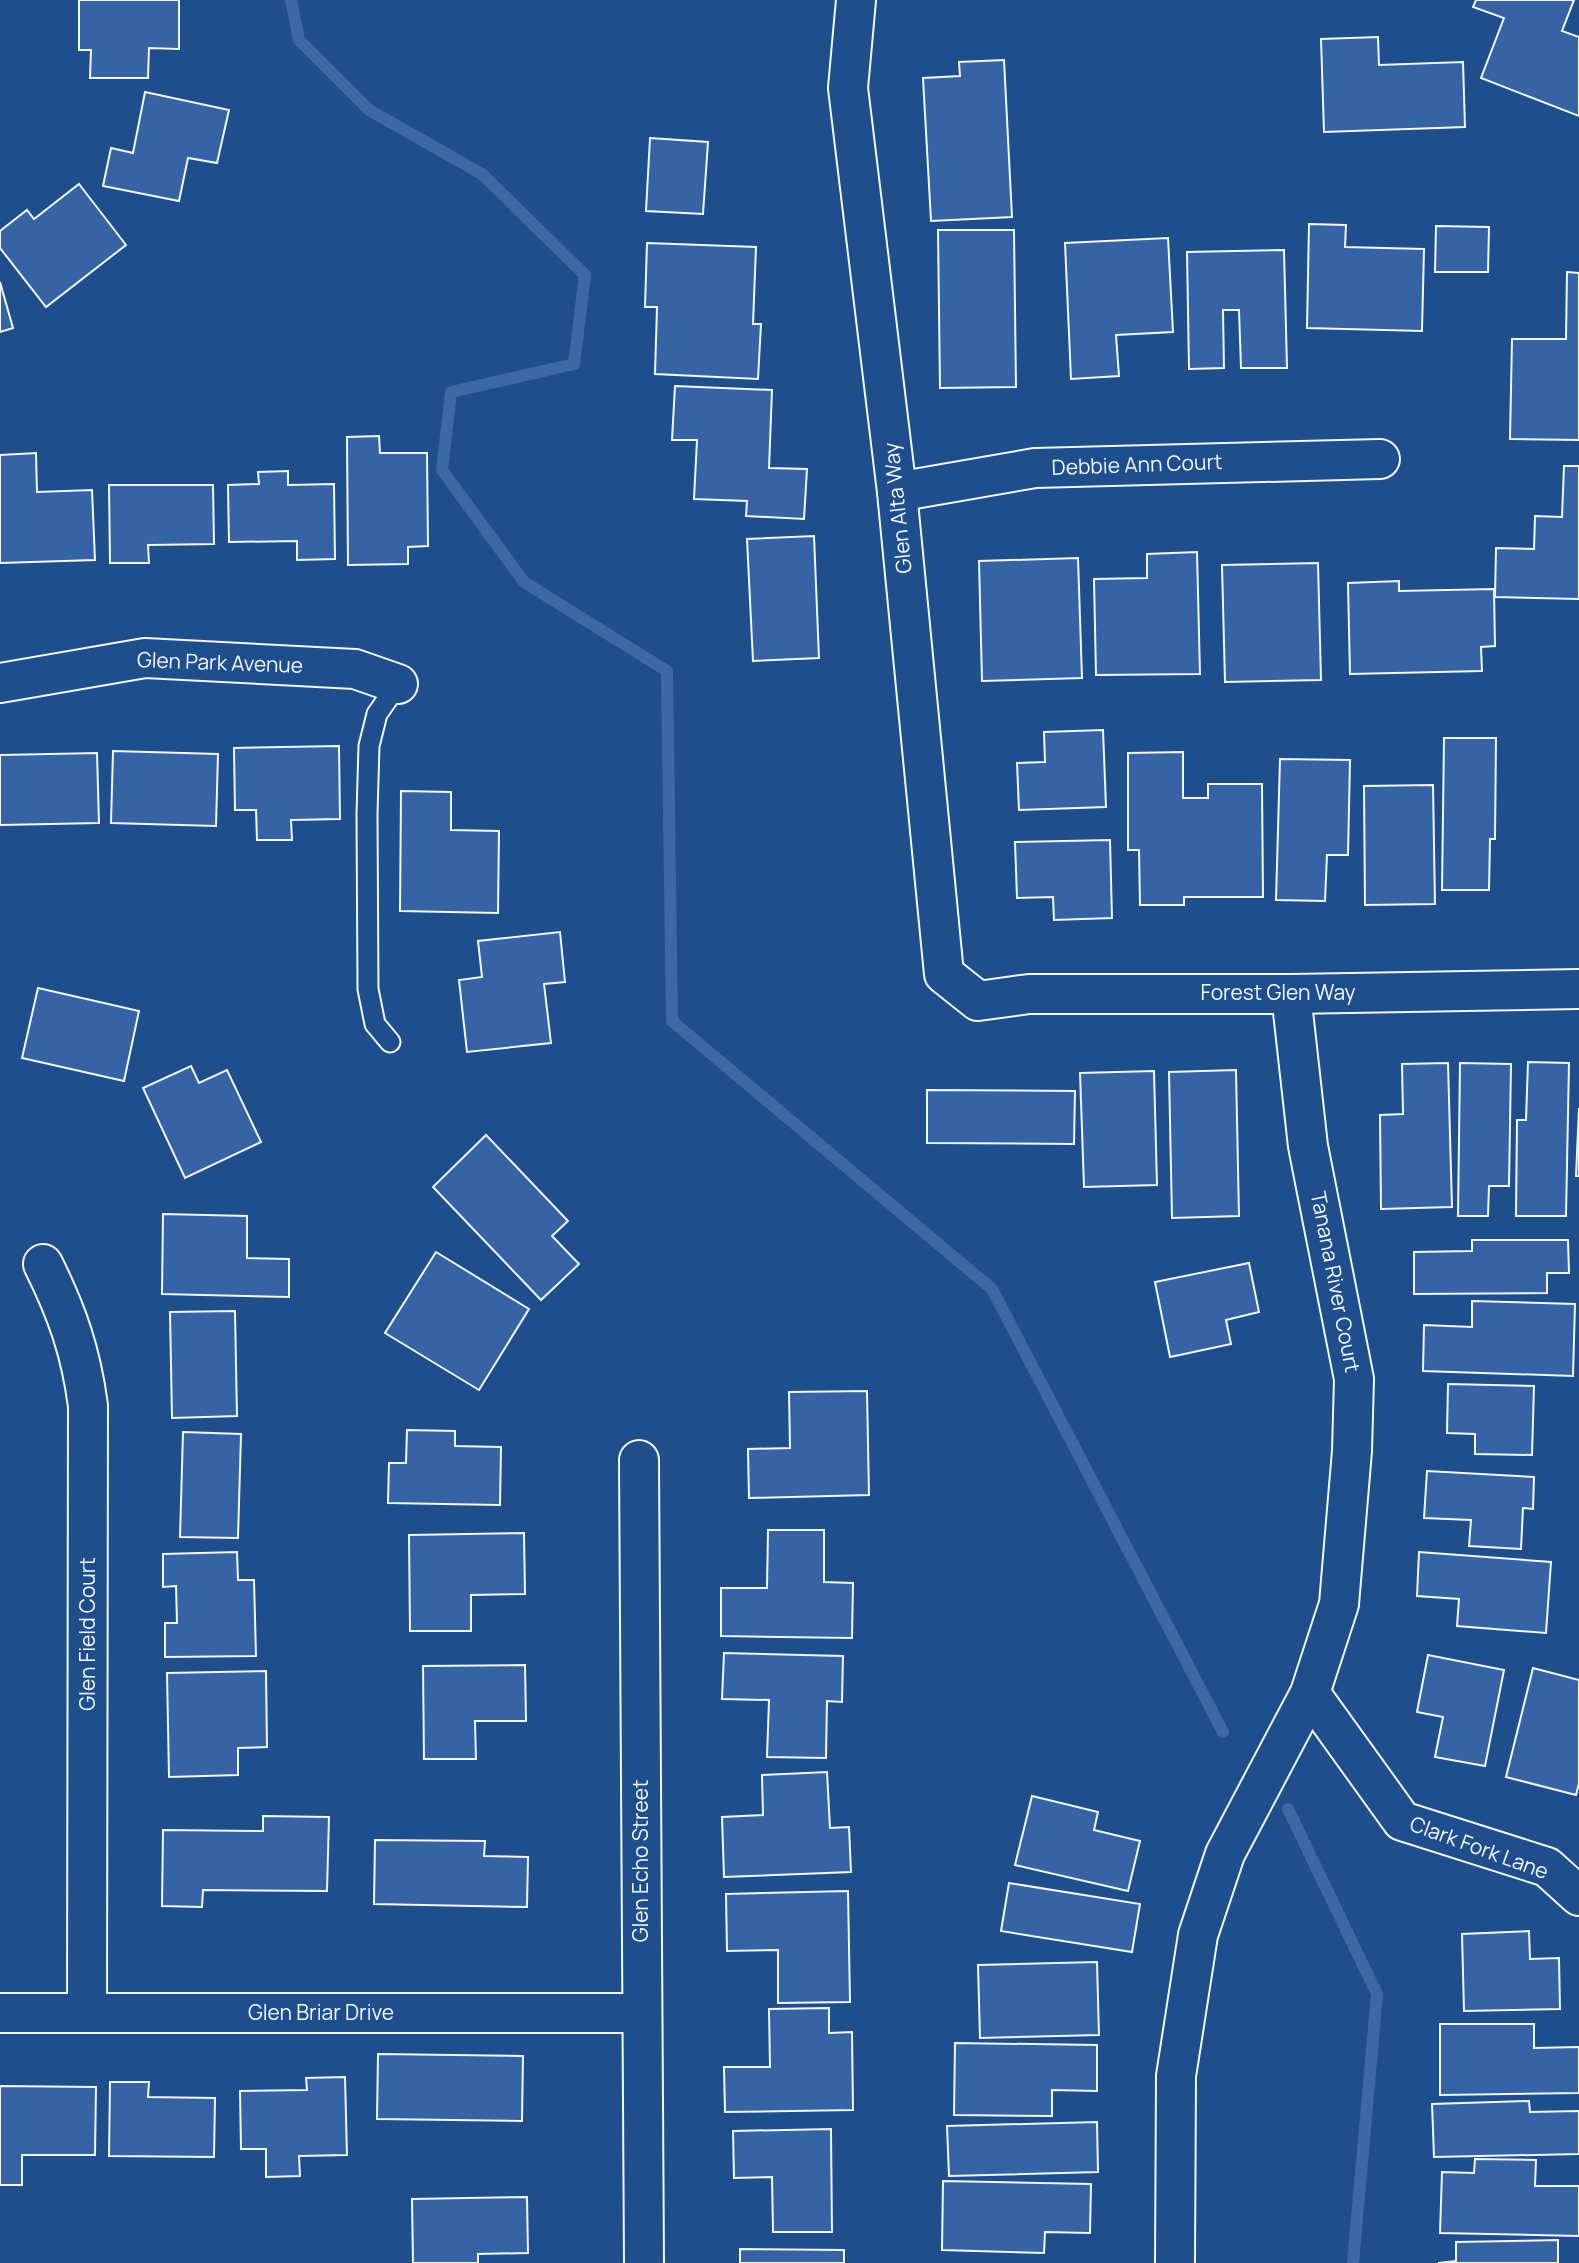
<svg xmlns="http://www.w3.org/2000/svg" width="1579" height="2263" viewBox="0 0 1579 2263" font-family="Manrope,sans-serif">
  <style>
    .lines { fill: none; stroke-linecap: round; stroke-linejoin: round }
    .stream { stroke: #3b69a3; stroke-width: 12 }
    .building { fill: #3563a3; stroke: #f2f6ff; stroke-width: 2 }
    .service-casing { stroke: #f2f6ff; stroke-width: 23 }
    .minor-casing { stroke: #f2f6ff; stroke-width: 42 }
    .service { stroke: #1f4e8c; stroke-width: 19 }
    .minor { stroke: #1f4e8c; stroke-width: 38 }
    .labels { text-anchor: middle; stroke-width: 5; stroke-linejoin: round; paint-order: stroke }
    .street-label { font-size: 21px; fill: #f2f6ff; stroke: #1f4e8c }
  </style>
  <rect width="100%" height="100%" fill="#1f4e8c"/>
  <g class="lines">
    <!-- stream -->
    <g class="stream">
      <path d="M291,0L299,40L369,110L482,174L585,275L574,364L451,392L442,470L524,582L667,671L672,1021L992,1289L1223,1732"/>
      <path d="M1288,1809L1377,1994L1353,2263"/>
    </g>
  </g>
  <!-- building -->
  <g class="building">
    <path d="M79,0H179V49L149,48L148,78H90L91,50H79Z"/>
    <path d="M1476,0H1574L1562,31L1579,37V116L1481,78L1504,18L1473,7Z"/>
    <path d="M1378,37L1379,65L1463,62L1465,127L1324,132L1321,39Z"/>
    <path d="M1004,60L1012,217L931,221L923,78L960,76L959,62Z"/>
    <path d="M145,92L229,110L217,163L188,158L179,201L103,186L111,148L133,153Z"/>
    <path d="M650,138L708,142L703,214L646,211Z"/>
    <path d="M79,184L126,245L46,307L0,248V231L27,210L34,219Z"/>
    <path d="M1309,224L1346,225L1345,247L1424,249L1422,331L1307,328Z"/>
    <path d="M1436,226L1489,227L1488,272H1435Z"/>
    <path d="M938,230H1014L1016,387L940,388Z"/>
    <path d="M1168,238L1173,332L1116,335L1119,376L1071,379L1065,243Z"/>
    <path d="M647,243L756,247L753,324H761L758,379L655,374L657,307H645Z"/>
    <path d="M1284,250L1287,368H1241L1239,310H1223L1224,368L1189,369L1187,252Z"/>
    <path d="M1567,272L1579,273V440L1510,439L1512,339H1566Z"/>
    <path d="M0,282L13,328L0,332Z"/>
    <path d="M675,386L772,390L769,468L807,469L804,519L746,516L747,501L694,499L697,440H672Z"/>
    <path d="M379,436L380,453H427L428,546L408,547V564L348,565L347,437Z"/>
    <path d="M36,453L37,492L92,490L95,560L0,563V455Z"/>
    <path d="M1564,466H1579V599L1495,597L1496,548L1534,549L1535,516L1562,517Z"/>
    <path d="M288,471V485L334,484L335,559L297,560V541L229,542L228,485L259,484L258,472Z"/>
    <path d="M109,485H213L214,544L148,545L149,563H110Z"/>
    <path d="M814,536L819,658L753,661L747,539Z"/>
    <path d="M1197,552L1200,674L1096,675L1094,579L1147,578V554Z"/>
    <path d="M1078,558L1082,678L982,681L979,561Z"/>
    <path d="M1318,563L1321,680L1225,682L1222,565Z"/>
    <path d="M1399,581V591L1494,589L1495,646L1481,647L1482,671L1350,674L1348,583Z"/>
    <path d="M1103,730L1106,807L1019,810L1017,763L1045,762L1044,732Z"/>
    <path d="M1444,738H1496L1495,839H1490L1489,890H1442Z"/>
    <path d="M339,746L340,819L291,820L292,840H257L256,810H235L234,748Z"/>
    <path d="M113,751L218,754L216,826L111,823Z"/>
    <path d="M1183,752V798H1208V784H1262L1263,897H1184V905H1140L1139,850H1128V753Z"/>
    <path d="M97,753L99,823L0,825V755Z"/>
    <path d="M1280,759L1350,760L1348,855H1327L1325,901L1276,900Z"/>
    <path d="M1433,785L1435,904L1365,905L1364,786Z"/>
    <path d="M401,791L451,792V830L499,831L498,913L400,911Z"/>
    <path d="M1110,840L1112,918L1054,920L1053,897L1017,898L1015,842Z"/>
    <path d="M560,932L565,982L544,984L551,1043L467,1052L459,980L482,977L478,941Z"/>
    <path d="M38,988L139,1011L124,1081L22,1058Z"/>
    <path d="M1528,1062L1569,1063L1566,1216H1516L1517,1120H1526Z"/>
    <path d="M1448,1063L1452,1207L1381,1209L1380,1115L1403,1114L1402,1064Z"/>
    <path d="M1460,1063L1511,1064L1509,1186H1489L1488,1216H1458Z"/>
    <path d="M191,1066L199,1083L227,1070L261,1142L185,1178L143,1088Z"/>
    <path d="M1236,1070L1239,1216L1172,1218L1169,1072Z"/>
    <path d="M1154,1071L1157,1185L1084,1187L1080,1073Z"/>
    <path d="M927,1090L1075,1091L1074,1144L927,1143Z"/>
    <path d="M1579,1108V1176H1576Z"/>
    <path d="M486,1135L568,1221L552,1236L579,1264L541,1300L433,1187Z"/>
    <path d="M163,1214L247,1216V1258L289,1259V1297L162,1294Z"/>
    <path d="M1472,1240H1568L1569,1273H1547V1293L1414,1294V1252L1472,1251Z"/>
    <path d="M436,1252L529,1309L479,1390L385,1333Z"/>
    <path d="M1249,1263L1259,1312L1226,1320L1231,1344L1170,1357L1155,1282Z"/>
    <path d="M1472,1301L1575,1304L1573,1376L1423,1371L1424,1325L1472,1327Z"/>
    <path d="M235,1311L237,1416L172,1418L170,1312Z"/>
    <path d="M1448,1384L1534,1386L1532,1455L1475,1454V1434L1447,1433Z"/>
    <path d="M867,1391L869,1495L749,1498L748,1449L790,1448L789,1392Z"/>
    <path d="M407,1430L455,1431V1446L501,1447L500,1505L388,1503L389,1463H406Z"/>
    <path d="M183,1432L241,1434L238,1538L180,1537Z"/>
    <path d="M1427,1471L1534,1477L1533,1509L1523,1508L1521,1549L1469,1546L1471,1520L1424,1518Z"/>
    <path d="M768,1530H824V1582L853,1583L852,1638L721,1636V1588H767Z"/>
    <path d="M524,1533L525,1594L471,1595V1631H410L409,1535Z"/>
    <path d="M237,1552L238,1580H254L256,1656L165,1657V1623H177L176,1586L163,1587V1554Z"/>
    <path d="M1419,1552L1551,1562L1546,1633L1457,1626L1459,1599L1417,1596Z"/>
    <path d="M724,1653L843,1656L842,1702L827,1701L826,1758L767,1757L769,1700L722,1699Z"/>
    <path d="M1428,1655L1504,1670L1485,1766L1435,1757L1443,1717L1417,1712Z"/>
    <path d="M525,1665L526,1721H475L476,1759H424L423,1666Z"/>
    <path d="M1533,1668L1579,1680V1783L1576,1795L1506,1777Z"/>
    <path d="M266,1671L267,1747L238,1748V1775L169,1777L167,1673Z"/>
    <path d="M827,1772L830,1828L849,1827L851,1872L724,1877L722,1817L763,1815L762,1775Z"/>
    <path d="M1032,1796L1098,1812L1094,1830L1140,1841L1128,1891L1015,1865Z"/>
    <path d="M263,1816L329,1817L327,1891L203,1890L202,1907L162,1906L163,1830L263,1831Z"/>
    <path d="M375,1840L485,1841L484,1856L528,1857L527,1907L374,1904Z"/>
    <path d="M1009,1883L1140,1904L1132,1952L1001,1931Z"/>
    <path d="M848,1891L850,2002L778,2003V1950L727,1951L726,1894Z"/>
    <path d="M1529,1931L1530,1959L1559,1958L1560,2009L1464,2011L1462,1934Z"/>
    <path d="M1097,1962L1099,2035L980,2038L978,1965Z"/>
    <path d="M829,2008V2033L852,2032L853,2110L725,2112L724,2067H770L769,2009Z"/>
    <path d="M1440,2024H1534V2048L1579,2047V2093L1440,2095Z"/>
    <path d="M955,2043L1097,2045V2091L1052,2090V2116L954,2115Z"/>
    <path d="M378,2054L523,2056L522,2121L377,2119Z"/>
    <path d="M345,2077L347,2155L299,2156L300,2176L266,2177V2149H241L240,2091L307,2090L306,2078Z"/>
    <path d="M110,2082H149L148,2097L215,2098L214,2157L109,2156Z"/>
    <path d="M0,2086L96,2087L95,2155H22V2185H0Z"/>
    <path d="M1529,2101L1530,2112L1579,2111V2154L1434,2157L1432,2104Z"/>
    <path d="M1097,2122L1098,2172L949,2176L947,2126Z"/>
    <path d="M831,2129L832,2232H773L772,2177L734,2178L733,2131Z"/>
    <path d="M1475,2159L1536,2160L1535,2186H1579V2236L1440,2233L1442,2172L1474,2173Z"/>
    <path d="M943,2181L1091,2184L1090,2233L1045,2232L1044,2253L942,2250Z"/>
    <path d="M527,2197L528,2253L478,2254V2263H413L412,2199Z"/>
    <path d="M1558,2240V2263H1438L1456,2261V2242Z"/>
    <path d="M740,2249L844,2250V2263H740Z"/>
  </g>
  <g class="lines">
    <!-- service casing -->
    <g class="service-casing">
      <path id="service" d="M390,1042L375,1024L368,989L367,814L369,746L377,714L398,684"/>
    </g>
    <!-- minor casing -->
    <g class="minor-casing">
      <g id="minor">
        <path d="M856,0L848,88L897,492L944,974L978,1001L1029,994H1291L1579,989"/>
        <path d="M897,492L1035,468L1380,459"/>
        <path d="M0,683L145,658L355,669L398,684"/>
        <path d="M43,1264C67,1312 81,1352 88,1406L87,2013"/>
        <path d="M639,1460L644,2263"/>
        <path d="M1310,1693L1402,1821L1547,1867L1579,1896"/>
        <path d="M0,2013H642"/>
        <path d="M1175,2263L1176,2076L1198,1935L1225,1854L1310,1693L1339,1604L1352,1451L1354,1379L1308,1146L1291,994"/>
      </g>
    </g>
    <!-- service -->
    <use href="#service" class="service"/>
    <!-- minor -->
    <use href="#minor" class="minor"/>
  </g>
  <g class="labels">
    <!-- street labels -->
    <g class="street-label">
      <text transform="translate(1137 465) rotate(-2)" y="7">Debbie Ann Court</text>
      <text transform="translate(898 508) rotate(-96)" y="7">Glen Alta Way</text>
      <text transform="translate(220 663) rotate(2)" y="7">Glen Park Avenue</text>
      <text x="1278" y="1000">Forest Glen Way</text>
      <text transform="translate(1335 1282) rotate(79)" y="7">Tanana River Court</text>
      <text transform="translate(88 1634) rotate(-90)" y="7">Glen Field Court</text>
      <text transform="translate(1479 1848) rotate(20)" y="7">Clark Fork Lane</text>
      <text transform="translate(641 1861) rotate(-90)" y="7">Glen Echo Street</text>
      <text x="321" y="2020">Glen Briar Drive</text>
    </g>
  </g>
</svg>
